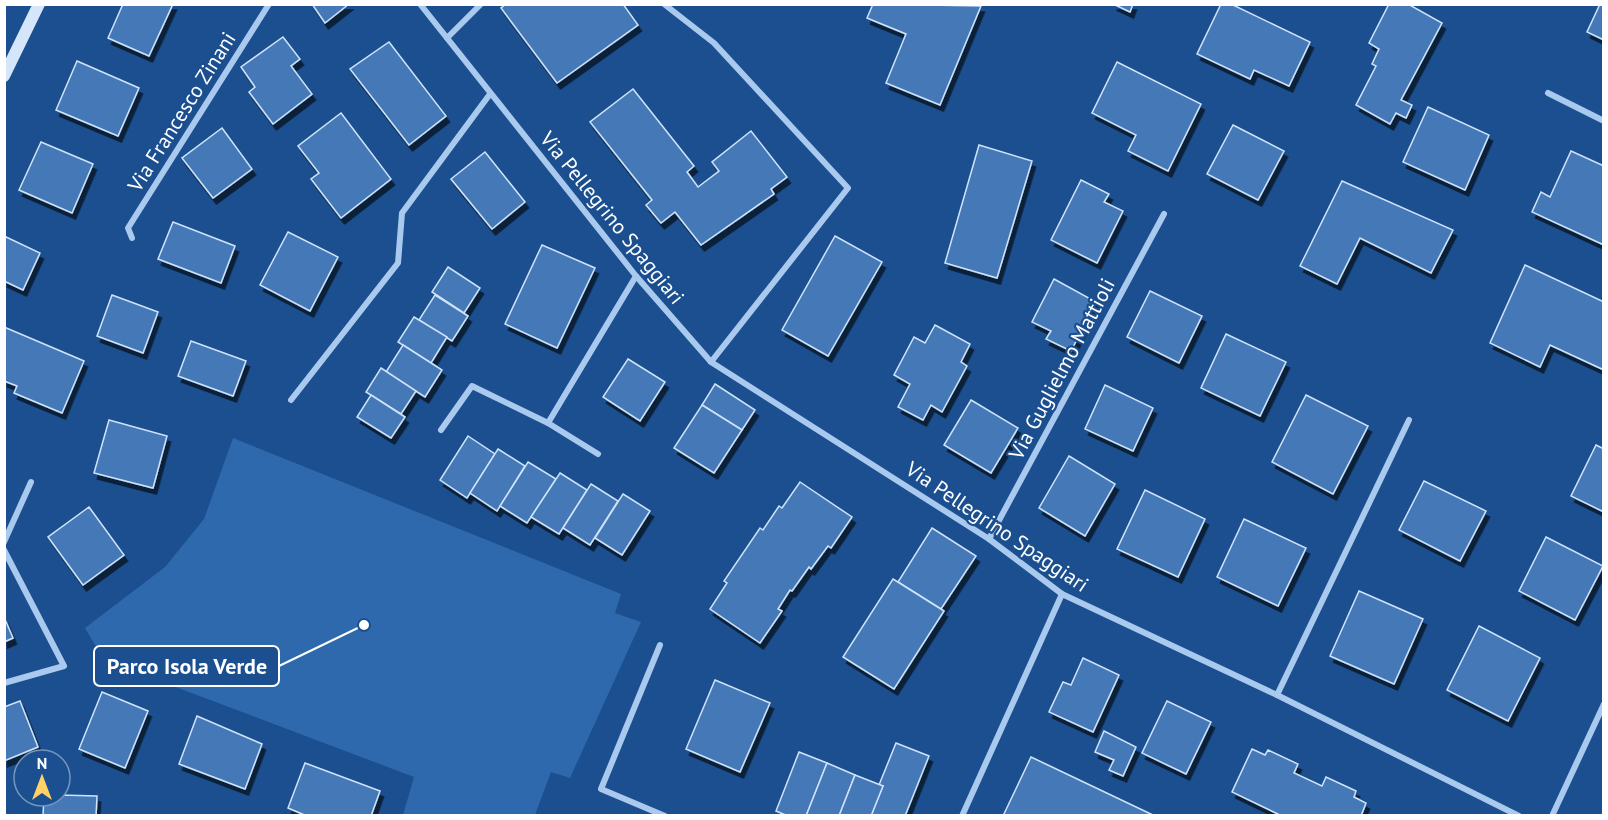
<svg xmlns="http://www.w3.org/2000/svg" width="1608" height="820" viewBox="0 0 1608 820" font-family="'PT Sans',sans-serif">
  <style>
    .green { fill: #2e69ad }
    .building { fill: #4478b7; stroke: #cfe3fa; stroke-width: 1.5; filter: url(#shadow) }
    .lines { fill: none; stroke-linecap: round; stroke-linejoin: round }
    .street { stroke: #a9c9ee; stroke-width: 6 }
    .secondary { stroke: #d6e6fa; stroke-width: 12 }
    .labels { text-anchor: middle; stroke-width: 4.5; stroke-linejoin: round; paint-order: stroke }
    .street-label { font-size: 21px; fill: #fff; stroke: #1b4f8f }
    .leader { fill: none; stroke: #fff; stroke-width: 2 }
    .callout-dot { fill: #fff; stroke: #1b4f8f; stroke-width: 2 }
    .callout { fill: #1b4f8f; stroke: #fff; stroke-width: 2 }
    .callout-label { font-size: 22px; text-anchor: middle; font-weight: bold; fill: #fff }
  </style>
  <defs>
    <filter id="shadow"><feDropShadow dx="3.5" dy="6" stdDeviation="0" flood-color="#0009"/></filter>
  </defs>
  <rect width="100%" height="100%" fill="#1b4f8f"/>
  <!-- green -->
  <path class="green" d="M233,438L621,594L615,613L641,622L570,778L551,772L535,815H403L414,777L104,660L85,628L165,567L204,519Z"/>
  <!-- building -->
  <g class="building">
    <path d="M123,4H173L149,56L108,38Z"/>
    <path d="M312,4H349L325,23Z"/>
    <path d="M506,4H623L638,25L557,83L501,8Z"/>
    <path d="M873,4L981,6L940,105L886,83L906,34L867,18Z"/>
    <path d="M1113,4H1133L1130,12Z"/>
    <path d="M1221,4H1231L1310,42L1289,86L1254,70L1250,79L1197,54Z"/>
    <path d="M1389,4H1408L1442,23L1401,100L1412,105L1406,118L1396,113L1390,124L1356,105L1376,66L1372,64L1379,49L1369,43Z"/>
    <path d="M1600,4H1604V40L1587,32Z"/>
    <path d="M283,37L300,59L291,66L312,94L273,124L249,92L255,87L241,67Z"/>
    <path d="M389,42L446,116L409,145L350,69Z"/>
    <path d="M77,61L139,88L118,136L56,110Z"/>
    <path d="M1117,62L1201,104L1168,171L1128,151L1136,135L1092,113Z"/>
    <path d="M633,89L694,166L687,172L698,187L719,171L712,162L751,131L787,177L771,189L774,194L701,245L675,212L661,223L646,205L652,200L590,122Z"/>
    <path d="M1428,107L1489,135L1465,190L1403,162Z"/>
    <path d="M341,113L391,179L341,218L311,179L319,173L298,146Z"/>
    <path d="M1233,125L1284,151L1258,200L1207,174Z"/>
    <path d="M222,128L252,169L213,198L182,158Z"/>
    <path d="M41,142L93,164L72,213L19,190Z"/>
    <path d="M979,145L1032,161L997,278L945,263Z"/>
    <path d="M1571,151L1604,166V245L1532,212L1541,192L1550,197Z"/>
    <path d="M485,152L525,202L492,229L451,179Z"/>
    <path d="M1081,180L1109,194L1104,202L1123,211L1097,263L1051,240Z"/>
    <path d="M1342,181L1453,230L1431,273L1360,238L1337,284L1300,266Z"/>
    <path d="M173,222L235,246L221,283L158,259Z"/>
    <path d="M288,232L338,257L310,311L260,285Z"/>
    <path d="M4,236L40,253L23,290L4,281Z"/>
    <path d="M835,236L882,262L828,356L782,330Z"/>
    <path d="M542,245L595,268L557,348L505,324Z"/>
    <path d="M1525,265L1604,302V370L1550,345L1540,367L1490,343Z"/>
    <path d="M448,267L480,288L464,313L432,292Z"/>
    <path d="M1054,279L1096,302L1071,351L1046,339L1051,331L1032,322Z"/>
    <path d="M1150,291L1202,316L1179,363L1127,337Z"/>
    <path d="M112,295L158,312L143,353L97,336Z"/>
    <path d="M435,295L468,316L452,341L419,320Z"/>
    <path d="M414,317L447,337L431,363L398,342Z"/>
    <path d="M935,325L970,344L961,362L967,366L942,412L931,405L923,420L898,407L910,384L894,375L914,337L925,343Z"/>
    <path d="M4,327L84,361L62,413L14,393L17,386L4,381Z"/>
    <path d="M1226,334L1286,362L1260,416L1201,388Z"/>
    <path d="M191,341L246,361L233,396L178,376Z"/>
    <path d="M403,345L442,370L425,397L386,372Z"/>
    <path d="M628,359L665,382L640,421L603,397Z"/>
    <path d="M381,368L416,391L401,414L366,392Z"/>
    <path d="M715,384L755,410L742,430L702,405Z"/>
    <path d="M1105,385L1153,408L1133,451L1085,429Z"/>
    <path d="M371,395L405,417L391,438L357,417Z"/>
    <path d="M1306,395L1368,426L1333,494L1272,462Z"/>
    <path d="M971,400L1018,428L991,473L944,445Z"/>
    <path d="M702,405L742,430L714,473L674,448Z"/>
    <path d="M109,420L167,436L153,488L94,473Z"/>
    <path d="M468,436L495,454L467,498L440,480Z"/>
    <path d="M1596,445L1604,449V512L1571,496Z"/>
    <path d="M498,449L525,466L497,511L470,493Z"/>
    <path d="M1069,456L1115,484L1085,536L1039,508Z"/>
    <path d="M528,462L556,479L527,523L500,506Z"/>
    <path d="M560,473L587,490L559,534L531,517Z"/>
    <path d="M1424,481L1486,511L1460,561L1399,530Z"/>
    <path d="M800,482L852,517L831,548L828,546L811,569L809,567L792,591L790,590L778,609L782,611L760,643L710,609L727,583L724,581L760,528L763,530L779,506L782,508Z"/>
    <path d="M591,484L618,501L590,545L563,528Z"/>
    <path d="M1145,490L1205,519L1178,577L1117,549Z"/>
    <path d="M623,494L650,511L622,555L595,538Z"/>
    <path d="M89,507L124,555L83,585L48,537Z"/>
    <path d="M1244,519L1306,548L1278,606L1217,577Z"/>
    <path d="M932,528L976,556L941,609L898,582Z"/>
    <path d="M1546,537L1603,566L1575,620L1519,591Z"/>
    <path d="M893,579L944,611L894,689L843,657Z"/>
    <path d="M1359,591L1423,619L1394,684L1330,656Z"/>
    <path d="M4,617L13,638L4,642Z"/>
    <path d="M1479,626L1540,658L1508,721L1447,690Z"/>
    <path d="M1083,658L1119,675L1093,732L1049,712L1063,682L1071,685Z"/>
    <path d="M715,680L770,703L740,772L686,749Z"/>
    <path d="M102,692L148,711L125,768L79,749Z"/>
    <path d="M20,701L38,747L4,761V707Z"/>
    <path d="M1167,701L1211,722L1186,774L1142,753Z"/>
    <path d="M197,716L262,744L245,789L179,764Z"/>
    <path d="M1104,731L1136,747L1123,776L1109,770L1114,760L1095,752Z"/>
    <path d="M896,743L929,756L905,816H871L883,786L879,785Z"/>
    <path d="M1252,749L1265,755L1268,750L1298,764L1294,773L1322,786L1326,777L1356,791L1354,797L1366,803L1361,816H1282L1232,792Z"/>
    <path d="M799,752L827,763L806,816H788L776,811Z"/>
    <path d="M1031,757L1155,816H1003Z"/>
    <path d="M305,763L380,791L371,816H307L288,808Z"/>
    <path d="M827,763L855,775L839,816H806Z"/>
    <path d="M855,775L883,786L871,816H839Z"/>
    <path d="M60,795L97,796L96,816H43L44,796Z"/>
  </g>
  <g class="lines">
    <!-- street -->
    <g class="street">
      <path d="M420,4L636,276L711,362L989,539L1062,594L1277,695L1519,816"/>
      <path d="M664,4L714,43L848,188L711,362"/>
      <path d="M447,38L481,4"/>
      <path d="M1548,93L1604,121"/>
      <path d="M132,238L128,228L269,4"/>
      <path d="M291,400L398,263L402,213L490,94"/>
      <path d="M548,423L598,454"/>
      <path d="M441,430L472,386L548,423L636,276"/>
      <path d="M989,539L1164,214"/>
      <path d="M4,542L31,482"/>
      <path d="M4,550L64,666L4,683"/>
      <path d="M660,645L601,789L665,816"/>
      <path d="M1277,695L1409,420"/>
      <path d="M962,816L1062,594"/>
      <path d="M1552,816L1604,704"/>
    </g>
    <!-- secondary -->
    <path class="secondary" d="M4,76L39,4"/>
  </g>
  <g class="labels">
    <!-- street labels -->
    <g class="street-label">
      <text transform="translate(182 112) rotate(-58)" y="7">Via Francesco Zinani</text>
      <text transform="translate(612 218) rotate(51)" y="7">Via Pellegrino Spaggiari</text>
      <text transform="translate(1062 369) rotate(-62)" y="7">Via Guglielmo Mattioli</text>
      <text transform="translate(997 527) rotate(34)" y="7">Via Pellegrino Spaggiari</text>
    </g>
  </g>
  <!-- callouts -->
  <path class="leader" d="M364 625L279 666"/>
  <circle class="callout-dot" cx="364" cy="625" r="6"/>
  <rect class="callout" x="94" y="646" width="185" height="40" rx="6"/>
  <g class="callout-label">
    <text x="187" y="674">Parco Isola Verde</text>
  </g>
  <!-- border -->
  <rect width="1608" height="820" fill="none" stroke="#ffffff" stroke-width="12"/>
  <!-- north arrow -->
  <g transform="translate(42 778)"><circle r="28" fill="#1b4f8f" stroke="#7695bc" stroke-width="1.5"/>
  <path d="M0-4.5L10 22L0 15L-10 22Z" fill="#ffd166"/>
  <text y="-9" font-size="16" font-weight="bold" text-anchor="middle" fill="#ffffff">N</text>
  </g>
</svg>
